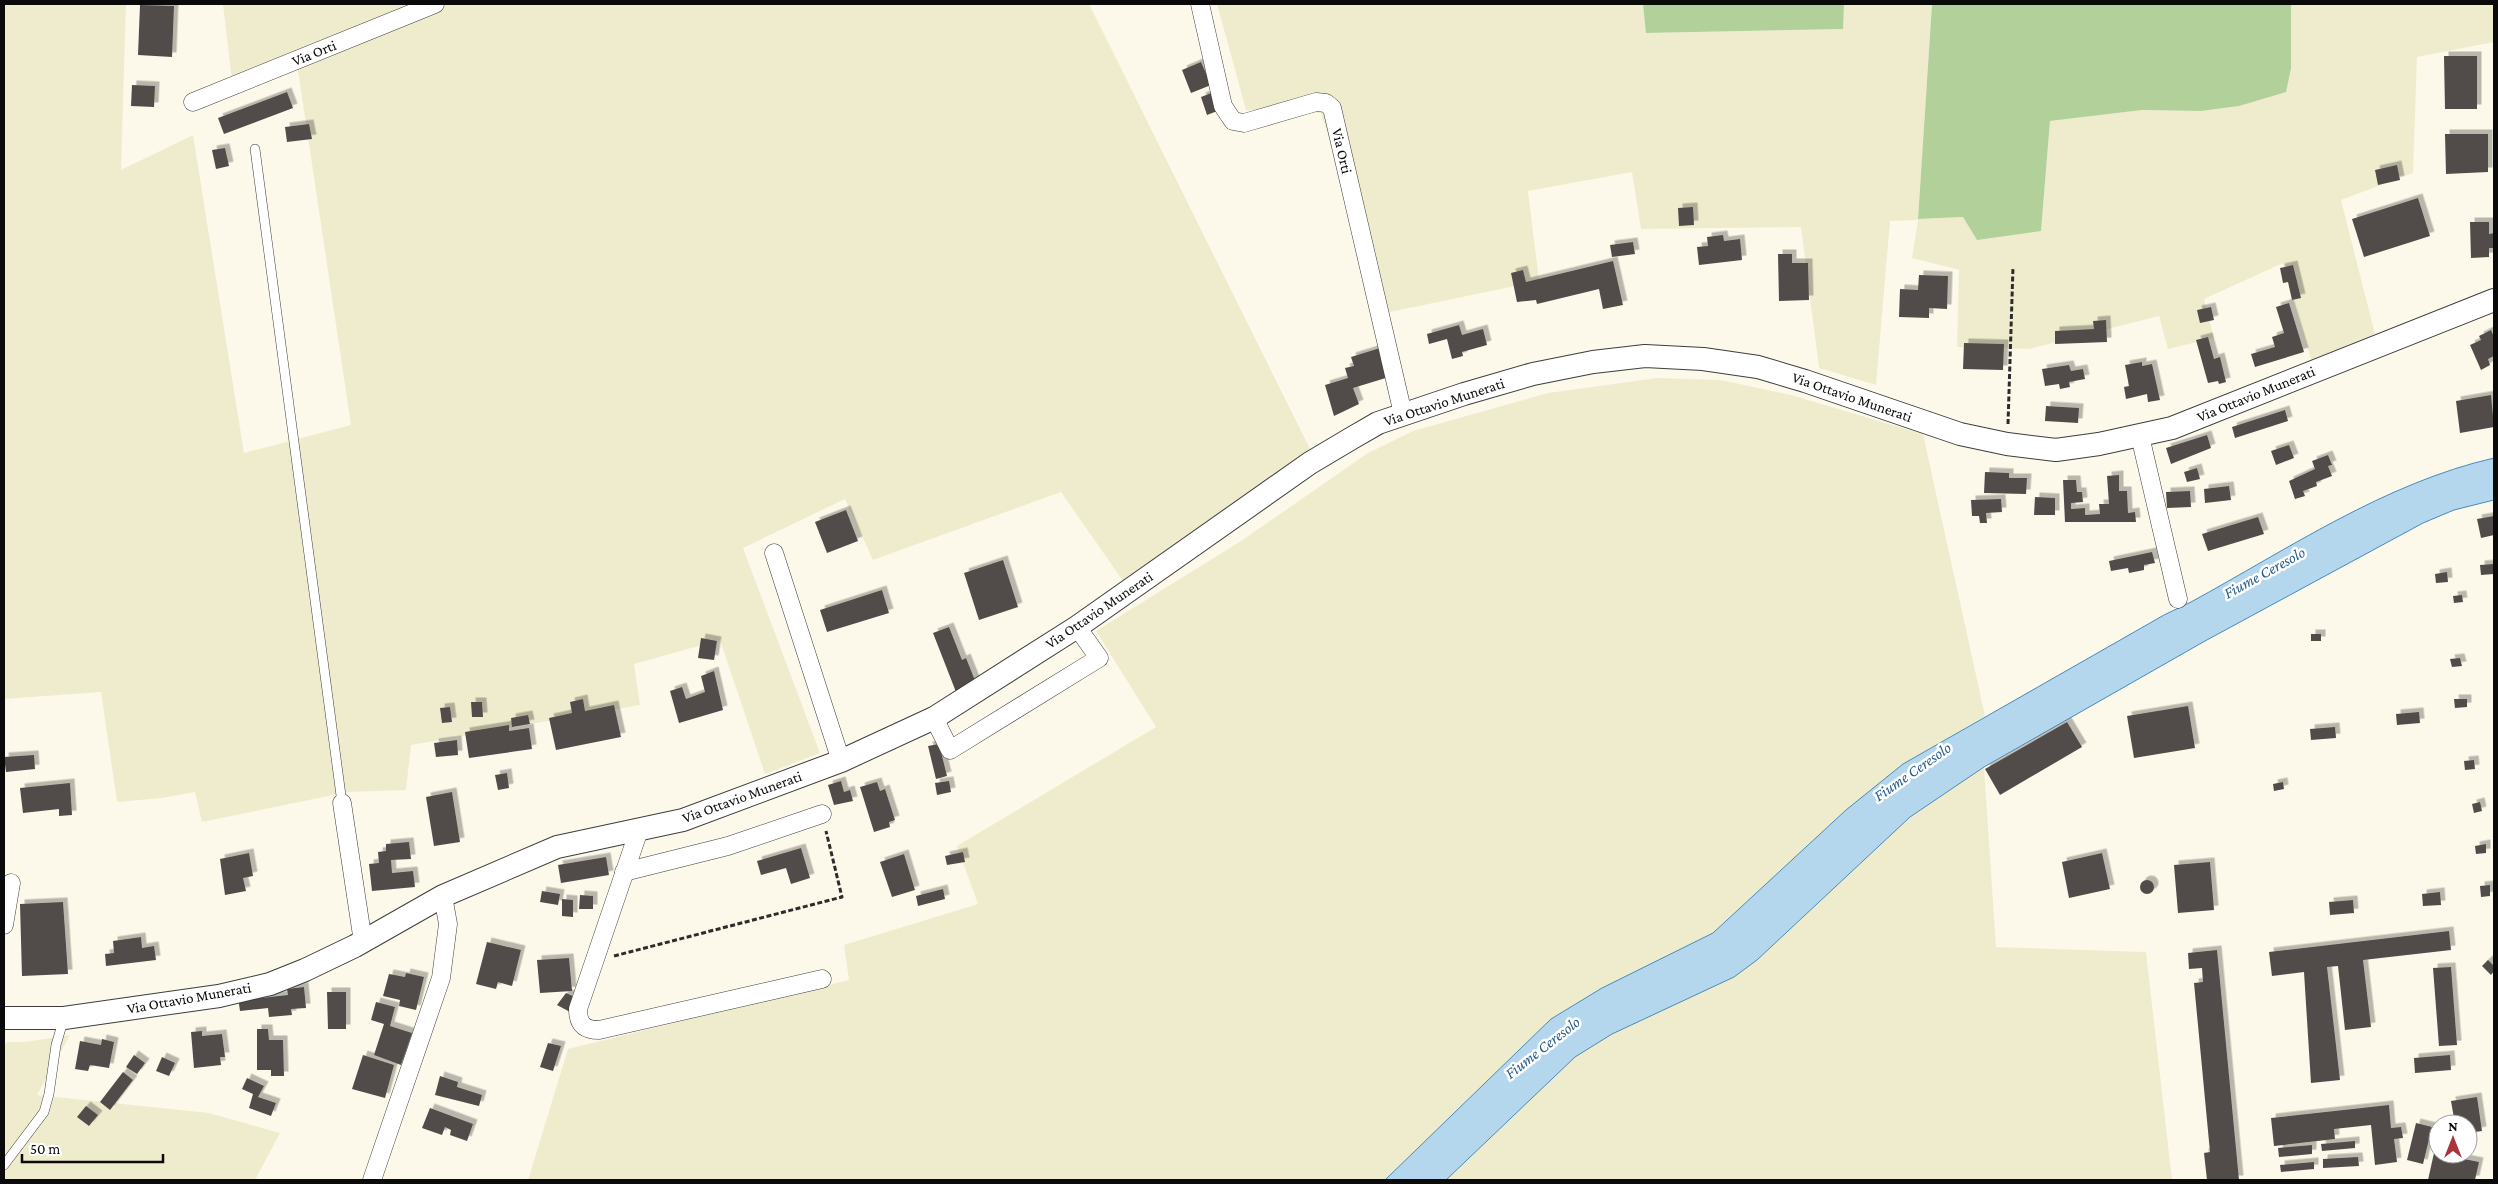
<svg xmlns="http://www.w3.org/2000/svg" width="2498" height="1184" viewBox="0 0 2498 1184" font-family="'Crimson Pro',serif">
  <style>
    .farmland { fill: #efecce }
    .forest { fill: #b2d09a }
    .water { fill: #b5d7ed; stroke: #468aba }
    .building { fill: #514c48; filter: url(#shadow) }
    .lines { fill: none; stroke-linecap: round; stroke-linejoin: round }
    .service-casing { stroke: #3d3d3d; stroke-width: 10 }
    .minor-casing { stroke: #3d3d3d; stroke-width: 19 }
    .tertiary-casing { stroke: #3d3d3d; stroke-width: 24 }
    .path { stroke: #2c2c2c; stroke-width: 3; stroke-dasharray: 5 2.5; stroke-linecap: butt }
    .service { stroke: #fff; stroke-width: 9 }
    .minor { stroke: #fff; stroke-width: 18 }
    .tertiary { stroke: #fff; stroke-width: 22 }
    .labels { text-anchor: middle; stroke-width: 5; stroke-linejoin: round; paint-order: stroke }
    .street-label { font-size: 15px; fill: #0a0a0a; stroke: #fff }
    .water-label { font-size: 16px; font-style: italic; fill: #255d8a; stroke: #fff }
  </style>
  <defs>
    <filter id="shadow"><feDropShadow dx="4.5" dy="-4.5" stdDeviation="0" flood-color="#0004"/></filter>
  </defs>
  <rect width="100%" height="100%" fill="#fcf9ea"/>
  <!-- farmland -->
  <g class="farmland">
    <path d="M4,4H126L121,170L193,135L244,453L351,425L296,57L232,81L223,4H1089L1311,451L1123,581L1061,492L873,560L845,499L743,548L820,753L765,774L720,640L634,664L640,705L411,745L406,790L348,792L202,822L195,792L162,798L117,802L101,692L4,699Z"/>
    <path d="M1217,4H1643L1647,33L1842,29L1844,4H1932L1918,219L1963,217L2041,231L2050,121L2142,110L2201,111L2239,106L2291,68V4H2494V42L2417,57L2413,173L2341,200L2375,334L2311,360L2283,263L2204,299L2214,338L2168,349L2159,316L2029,349L1957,347L1959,270L1912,258L1918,220L1890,221L1876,385L1819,368L1801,227L1641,229L1632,172L1528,191L1539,281L1385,313L1321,113L1246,110Z"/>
    <path d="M1657,378L1721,380L1791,395L1923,434L1985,716L1903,764L1846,810L1713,933L1602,988L1551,1019L1385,1180H528L568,1049L849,980L844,945L978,904L957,846L1156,727L1096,631L1241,541L1368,453L1413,431L1548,393Z"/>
    <path d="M1984,767L1996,947L2146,952L2172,1180H1446L1575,1057L1612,1034L1734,977L1757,960L1910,817Z"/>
    <path d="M70,1035L37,1095L209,1113L280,1133L255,1180H4V1047L7,1042H25Z"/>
  </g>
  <!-- forest -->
  <g class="forest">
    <path d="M1643,4H1844L1843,29L1646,33Z"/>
    <path d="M1932,4H2291V68L2286,92L2239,106L2201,111L2142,110L2050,121L2041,231L1977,240L1963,217L1918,219Z"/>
  </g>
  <!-- water -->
  <path class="water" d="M2494,458V500L2454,510L2423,523L2205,641L1984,767L1910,817L1757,960L1734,977L1612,1034L1575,1057L1446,1180H1385L1551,1019L1602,988L1713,933L1846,810L1903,764L2164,615L2191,602C2288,549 2385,483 2494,458Z"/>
  <!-- building -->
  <g class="building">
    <path d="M140,5L174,6L172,57L138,55Z"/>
    <path d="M2444,56H2477V109H2445Z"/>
    <path d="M1201,62L1211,85L1191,93L1182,70Z"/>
    <path d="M132,85L155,86L154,107L131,106Z"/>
    <path d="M287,92L293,108L224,134L218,118Z"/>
    <path d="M1214,92L1220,110L1207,115L1201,97Z"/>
    <path d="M309,124L312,139L287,142L285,127Z"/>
    <path d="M2445,134H2488V172L2446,174Z"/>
    <path d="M225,148L229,166L216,169L212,150Z"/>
    <path d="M2397,165L2400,180L2378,185L2375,170Z"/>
    <path d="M2418,198L2430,236L2364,257L2352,219Z"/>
    <path d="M1693,207L1694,225L1679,226L1678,208Z"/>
    <path d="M2470,222H2489V234L2494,233V248H2489V257L2471,258Z"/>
    <path d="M1723,235L1724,241L1740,239L1742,260L1699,265L1697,247L1708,246L1707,237Z"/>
    <path d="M1633,242L1635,254L1612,257L1610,245Z"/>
    <path d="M1778,254H1792V263H1808L1809,300L1779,301Z"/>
    <path d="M1613,261L1623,305L1603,309L1599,289L1537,304L1536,300L1517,302L1511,273L1523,270L1526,282Z"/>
    <path d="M2293,265L2301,298L2292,300L2288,282L2283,283L2280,268Z"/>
    <path d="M1919,275L1948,276L1947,309L1929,308V318L1899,317L1900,289L1918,290Z"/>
    <path d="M2289,303L2304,352L2255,367L2251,354L2275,347L2272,337L2284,333L2276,307Z"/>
    <path d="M2211,307L2214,320L2200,323L2197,310Z"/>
    <path d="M2106,320L2107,342L2055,344V331L2094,329L2093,321Z"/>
    <path d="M1459,325L1462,335L1483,329L1487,345L1462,352L1463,356L1452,359L1447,339L1429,344L1427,334Z"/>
    <path d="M2491,330L2494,337V356L2488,359L2490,365L2481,370L2470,345L2481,340L2479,336Z"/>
    <path d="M2208,337L2214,359L2220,357L2226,382L2219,384L2218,381L2208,383L2196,340Z"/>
    <path d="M1964,343L2004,344L2003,370L1963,369Z"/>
    <path d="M1380,348L1389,377L1353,388L1359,404L1334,416L1325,385L1348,378L1345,368L1354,366L1351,357Z"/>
    <path d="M2142,362V366L2152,364L2160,400L2148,402L2147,394L2126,399L2124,387L2129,386L2125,365Z"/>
    <path d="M2069,365L2071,371L2083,369L2085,379L2069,382L2070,387L2060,389L2059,384L2045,386L2042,369Z"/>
    <path d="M2491,395L2494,427L2460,433L2456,401Z"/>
    <path d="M2046,406L2079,408L2078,423L2045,421Z"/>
    <path d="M2285,410L2288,421L2235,438L2232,427Z"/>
    <path d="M2207,435L2211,448L2171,464L2166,448Z"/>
    <path d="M2289,445L2294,458L2276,465L2271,451Z"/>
    <path d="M2328,455L2332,465L2328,466L2332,476L2316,482L2317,486L2303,491L2305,496L2295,499L2289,481L2315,469L2312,461Z"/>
    <path d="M2197,468L2200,479L2187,482L2184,472Z"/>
    <path d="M1985,472L2009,473V478H2027L2026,494L1984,493Z"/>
    <path d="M2119,475V491H2127L2128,513L2135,512L2136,522H2065L2063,480H2076L2077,492H2082L2083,502L2071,503V509L2085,508V515L2100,514L2099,504H2109L2107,476Z"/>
    <path d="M2229,486L2231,500L2205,503L2204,489Z"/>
    <path d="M2190,491L2191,507L2167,508L2166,492Z"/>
    <path d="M2035,497L2055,498V515H2034Z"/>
    <path d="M2001,499L2002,512L1986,513L1987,523H1980L1979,516H1972L1971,500Z"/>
    <path d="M846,510L858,541L827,553L815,522Z"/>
    <path d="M2494,516V535L2481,538L2477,519Z"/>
    <path d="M2258,517L2264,534L2208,551L2202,534Z"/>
    <path d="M2152,552L2155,563L2144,565V570L2129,573L2128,568L2111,571L2109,561Z"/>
    <path d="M1003,560L1018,607L979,620L964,573Z"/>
    <path d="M2494,564V574L2481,575L2480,565Z"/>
    <path d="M2447,572L2448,582L2436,583L2435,574Z"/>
    <path d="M882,590L889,613L827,632L820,610Z"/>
    <path d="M2462,595L2463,602L2454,603L2453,596Z"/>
    <path d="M949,627L962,660L966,658L976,683L956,692L933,633Z"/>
    <rect x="2311" y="634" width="10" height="7"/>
    <path d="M701,638L717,641L714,660L698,658Z"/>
    <path d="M2460,658L2462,666L2452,667L2450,659Z"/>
    <path d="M714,671L723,710L679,723L670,691L682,687L686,699L705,692L701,676Z"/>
    <path d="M583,699L585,711L614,705L621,737L556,750L549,718L572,713L570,702Z"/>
    <path d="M2454,699H2467V707L2455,708Z"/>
    <path d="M471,702H482L483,717H472Z"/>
    <path d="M2188,706L2195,748L2134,758L2127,716Z"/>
    <path d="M450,707L452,722L442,723L440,708Z"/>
    <path d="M2419,712L2420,723L2397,725L2396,714Z"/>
    <path d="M528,715L530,724L512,727L511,718Z"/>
    <path d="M2067,722L2082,747L2000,795L1985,769Z"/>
    <path d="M509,725V731L529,728L532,749L469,758L465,732Z"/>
    <path d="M2335,727L2336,738L2311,740L2310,729Z"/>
    <path d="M457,740L458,755L436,757L434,743Z"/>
    <path d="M939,744L947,776L936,779L928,746Z"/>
    <path d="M34,755L35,769L6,772L4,757Z"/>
    <path d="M2474,760L2475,769L2465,770L2464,761Z"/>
    <path d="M507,773L509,788L498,790L495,775Z"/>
    <path d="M841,781L844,792L850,790L853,801L834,805L828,785Z"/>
    <path d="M949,781L951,792L937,795L935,783Z"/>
    <path d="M877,782L880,791L885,789L895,820L889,822L890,827L874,832L860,787Z"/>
    <path d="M2283,782L2284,789L2274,791L2273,784Z"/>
    <path d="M70,783L72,815L59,816V809L23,813L20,788Z"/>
    <path d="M452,792L460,842L434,846L426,797Z"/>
    <path d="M2480,802L2482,811L2474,813L2472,804Z"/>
    <path d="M409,842L411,859L391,860L392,873L413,871L415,887L372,891L369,864L379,863L378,852L386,851V844Z"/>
    <path d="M2486,844V853L2476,854L2475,846Z"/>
    <path d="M801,848L810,878L791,884L786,868L761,875L757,861Z"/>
    <path d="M963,852L965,862L947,865L945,856Z"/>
    <path d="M249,853L253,876L243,878L246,891L225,895L220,859Z"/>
    <path d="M2102,853L2110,889L2069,898L2062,862Z"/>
    <path d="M904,854L915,890L892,897L880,862Z"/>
    <path d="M606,857L609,875L561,883L558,865Z"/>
    <path d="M2210,862L2214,910L2178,913L2174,865Z"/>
    <circle cx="2147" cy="887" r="7"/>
    <path d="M2490,885V896L2481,897L2480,886Z"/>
    <path d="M943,889L945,899L918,906L916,896Z"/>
    <path d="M542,891L560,894L558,905L540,902Z"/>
    <path d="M2440,892L2441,905L2423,906L2422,894Z"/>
    <path d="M580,895L593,896V909H579Z"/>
    <path d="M562,899L573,900V917L562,916Z"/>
    <path d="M2353,900L2354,913L2330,915L2329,902Z"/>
    <path d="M63,902L68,974L22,976L20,904Z"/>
    <path d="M2449,931L2451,950L2363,960L2371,1027L2345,1030L2338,966L2327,967L2340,1080L2311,1083L2304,972L2272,976L2269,952Z"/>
    <path d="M141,937L142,948L154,946L156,960L106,966L105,954L114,953L113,941Z"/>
    <path d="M487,942L521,950L512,986L498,982L496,989L476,984Z"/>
    <path d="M2217,950L2239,1180H2207L2204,1153L2210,1152L2194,983L2203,982L2202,968L2189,969L2188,953Z"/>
    <path d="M569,958L572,991L540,993L537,960Z"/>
    <path d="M2488,960L2494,966V971L2491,975L2482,966Z"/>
    <path d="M2451,967L2457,1045L2439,1046L2433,968Z"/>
    <path d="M406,973L424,977L416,1010L399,1006L400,1000L383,996L389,974L405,977Z"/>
    <path d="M304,987L306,1008L291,1009L292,1015L269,1017L268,1008L240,1011L238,997L261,995V998L288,995L287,989Z"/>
    <path d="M327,992H346V1029H328Z"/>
    <path d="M566,993L577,998L570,1012L557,1005Z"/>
    <path d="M376,1002L395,1007L390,1026L412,1033L401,1065L374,1055L384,1024L371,1020Z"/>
    <path d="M257,1029H268L269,1040H283L284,1076H271V1070H257Z"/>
    <path d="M202,1031V1036L222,1034L225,1057H220L221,1065L194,1068L191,1032Z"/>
    <path d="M102,1039L114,1042L109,1068L90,1065L88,1071L75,1069L80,1041L101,1045Z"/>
    <path d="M548,1043L561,1046L553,1071L540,1067Z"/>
    <path d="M134,1055L145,1063L137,1074L126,1067Z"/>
    <path d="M363,1055L394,1065L385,1098L352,1089Z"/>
    <path d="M2450,1055L2451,1070L2415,1073L2414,1058Z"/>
    <path d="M162,1057L175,1063L169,1076L156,1071Z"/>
    <path d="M123,1072L133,1080L110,1110L100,1102Z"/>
    <path d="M440,1076L458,1082L457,1087L482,1095L479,1106L435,1095Z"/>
    <path d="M247,1078L264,1086L258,1097L276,1103L271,1116L249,1108L253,1094L242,1089Z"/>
    <path d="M2477,1097L2482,1131L2468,1133V1124H2455L2451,1101Z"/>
    <path d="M2389,1105L2391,1128L2401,1127L2403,1138L2394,1139L2397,1162L2375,1165L2371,1125L2334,1129L2335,1139L2274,1146L2271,1118Z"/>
    <path d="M86,1106L98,1115L89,1126L77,1117Z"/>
    <path d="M430,1108L473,1124L467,1141L450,1135L451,1130L445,1127L442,1135L422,1128Z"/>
    <path d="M2416,1123L2432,1127L2423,1164L2407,1160Z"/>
    <path d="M2355,1141V1148L2322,1151L2321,1144Z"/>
    <path d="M2312,1145V1154L2279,1157L2278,1148Z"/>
    <path d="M2434,1153L2479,1162L2475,1180H2428Z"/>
    <path d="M2358,1157L2359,1166L2323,1168V1159Z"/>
    <path d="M2314,1162V1169L2281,1172L2280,1165Z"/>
  </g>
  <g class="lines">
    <!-- service casing -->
    <g class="service-casing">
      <g id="service">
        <path d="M255,149L342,803"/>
        <path d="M4,1165L44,1112L49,1094L56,1045L64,1018"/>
      </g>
    </g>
    <!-- minor casing -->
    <g class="minor-casing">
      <g id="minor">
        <path d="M1200,4L1223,106L1233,121L1244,123L1316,102L1326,103L1332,108L1403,414"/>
        <path d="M193,102L435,4"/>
        <path d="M2140,436L2178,599"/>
        <path d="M774,553L841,761"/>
        <path d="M934,718L950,750L1099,658L1077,627"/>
        <path d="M342,803L363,942"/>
        <path d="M639,830L578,1009C578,1025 585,1030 599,1030L822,979"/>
        <path d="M624,872L728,846L822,814"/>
        <path d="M4,925L11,883"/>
        <path d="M372,1180L441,978L448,924L443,896"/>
      </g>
    </g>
    <!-- tertiary casing -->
    <g class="tertiary-casing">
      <path id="tertiary" d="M4,1018H64L219,996L270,984L305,970L355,946L443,896L557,847L683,820L841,761L934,718L1077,627L1310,463L1352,438L1378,423L1464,394L1533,374L1593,362L1645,356L1703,359L1758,367L1805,381L1960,434L2007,444L2056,450L2099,444L2172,428L2494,300"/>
    </g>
    <!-- path -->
    <g class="path">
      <path d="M2008,424L2013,267"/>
      <path d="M614,956L842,897L826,831"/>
    </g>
    <!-- service -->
    <use href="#service" class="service"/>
    <!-- minor -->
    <use href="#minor" class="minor"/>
    <!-- tertiary -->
    <use href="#tertiary" class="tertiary"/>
  </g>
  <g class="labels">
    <!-- street labels -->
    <g class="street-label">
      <text transform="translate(314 53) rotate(-22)" y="5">Via Orti</text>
      <text transform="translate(1342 151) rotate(77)" y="5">Via Orti</text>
      <text transform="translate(2256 394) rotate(-22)" y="5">Via Ottavio Munerati</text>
      <text transform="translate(1852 397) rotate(19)" y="5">Via Ottavio Munerati</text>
      <text transform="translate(1444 402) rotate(-18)" y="5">Via Ottavio Munerati</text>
      <text transform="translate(1099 610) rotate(-34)" y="5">Via Ottavio Munerati</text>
      <text transform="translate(742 797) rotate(-20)" y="5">Via Ottavio Munerati</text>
      <text transform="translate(189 998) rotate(-10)" y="5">Via Ottavio Munerati</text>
    </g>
    <!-- water labels -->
    <g class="water-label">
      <text transform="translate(2264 572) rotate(-29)" y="6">Fiume Ceresolo</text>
      <text transform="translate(1912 771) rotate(-35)" y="6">Fiume Ceresolo</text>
      <text transform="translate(1542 1047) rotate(-38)" y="6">Fiume Ceresolo</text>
    </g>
  </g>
  <!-- border -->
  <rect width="2498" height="1184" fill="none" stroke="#0a0a0a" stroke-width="10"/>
  <!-- north arrow -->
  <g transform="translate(2453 1139)"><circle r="24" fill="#ffffff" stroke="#9d9d9d"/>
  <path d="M0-4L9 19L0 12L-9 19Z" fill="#a73539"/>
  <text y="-8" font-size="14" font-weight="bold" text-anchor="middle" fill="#0a0a0a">N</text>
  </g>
  <!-- scale -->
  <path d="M22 1154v8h141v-8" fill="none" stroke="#0a0a0a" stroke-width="2.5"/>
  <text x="30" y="1154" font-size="15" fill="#0a0a0a" stroke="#ffffff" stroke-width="4" paint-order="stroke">50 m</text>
</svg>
